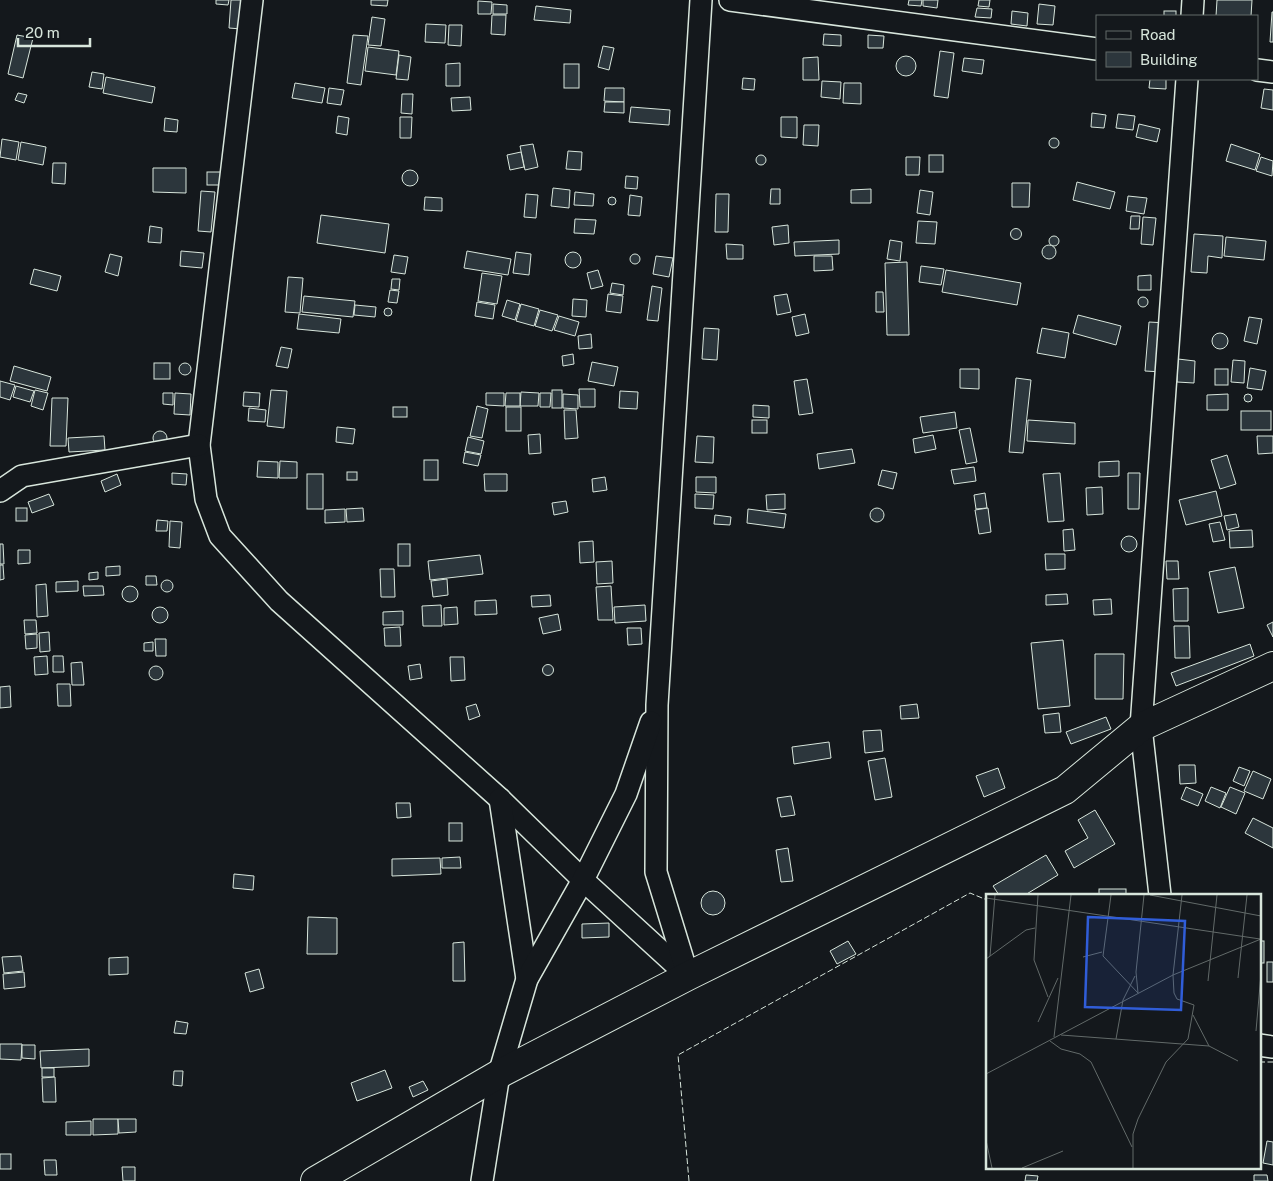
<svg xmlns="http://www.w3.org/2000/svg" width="1273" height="1181" viewBox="0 0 1273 1181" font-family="'Public Sans',sans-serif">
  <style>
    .building { fill: #2c363c; stroke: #d8e6dc }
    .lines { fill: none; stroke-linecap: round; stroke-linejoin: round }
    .street-casing { stroke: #d8e6dc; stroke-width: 24 }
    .secondary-casing { stroke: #d8e6dc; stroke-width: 30 }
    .street { stroke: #14181c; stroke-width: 21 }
    .secondary { stroke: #14181c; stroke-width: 28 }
    .fence { stroke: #d8e6dc; stroke-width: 1; stroke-dasharray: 6 2.5; stroke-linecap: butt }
    .inset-road { fill: none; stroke: #626a69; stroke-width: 1 }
    .view { fill: #305dd8; fill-opacity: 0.15; stroke: #305dd8; stroke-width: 2.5 }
    .inset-edge { fill: none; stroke: #d8e6dc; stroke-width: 2.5 }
  </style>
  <rect width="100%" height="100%" fill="#14181c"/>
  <!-- building -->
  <g class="building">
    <path d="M216,0H229L228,5L216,4Z"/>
    <path d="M231,0H243L241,29L229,28Z"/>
    <path d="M371,0H388L387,6L371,5Z"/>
    <path d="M909,0H922L921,6L908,5Z"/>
    <path d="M923,0H938L937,8L923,6Z"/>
    <path d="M979,0H990L989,7L978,6Z"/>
    <path d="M1217,0H1252L1251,16H1216Z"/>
    <path d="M478,1L492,2L491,14H478Z"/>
    <path d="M493,4L507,5V14H493Z"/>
    <path d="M1039,4L1055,6L1053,25L1037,24Z"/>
    <path d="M536,6L571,10L570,23L534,20Z"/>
    <path d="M977,8L992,9L991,18L975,17Z"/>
    <path d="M1012,11L1028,13L1027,26L1011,24Z"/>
    <rect x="1164" y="11" width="12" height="5"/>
    <path d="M1272,12H1273V42H1270Z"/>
    <path d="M492,15H506L505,35L491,34Z"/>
    <path d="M372,17L385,19L381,46L368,45Z"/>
    <path d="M426,24L446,25L445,43L425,42Z"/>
    <path d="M449,25H462L461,46L448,45Z"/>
    <path d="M824,34L841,35V46L823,45Z"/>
    <path d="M17,35L33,38L23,78L8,74Z"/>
    <path d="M353,35L368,36L361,85L347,83Z"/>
    <path d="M868,35L884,36L883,48H868Z"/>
    <path d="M603,46L614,48L609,70L598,67Z"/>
    <path d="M368,47L399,51L396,75L365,71Z"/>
    <path d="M940,51L954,53L948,98L934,96Z"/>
    <path d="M399,55L411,57L408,80L396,79Z"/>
    <circle cx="906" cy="66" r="10"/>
    <path d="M818,57L819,80H803V58Z"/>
    <path d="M964,58L984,60L982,74L962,71Z"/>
    <path d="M460,63V86H446V64Z"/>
    <rect x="564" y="64" width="15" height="24"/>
    <path d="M92,72L104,74L102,89L89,87Z"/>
    <path d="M106,77L155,87L152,103L103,93Z"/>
    <path d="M743,78L755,79L754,90L742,89Z"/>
    <path d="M1150,79H1166V89L1149,88Z"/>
    <path d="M822,81L841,82L840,99L821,97Z"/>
    <path d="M295,83L325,88L322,103L292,98Z"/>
    <path d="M844,83H861V104L843,103Z"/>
    <path d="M329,88L344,90L341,105L327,103Z"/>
    <path d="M605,88H624V102L604,101Z"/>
    <path d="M1264,89L1273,90V110L1261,108Z"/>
    <path d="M18,93L27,95L24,103L15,100Z"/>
    <path d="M402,94H413L412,114L401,113Z"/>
    <path d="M470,97L471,110L452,111L451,98Z"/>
    <path d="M605,102H624V113L604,112Z"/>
    <path d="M631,107L670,110L669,125L629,122Z"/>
    <path d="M1092,113L1106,115L1104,128L1091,127Z"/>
    <path d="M1118,114L1135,116L1133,130L1116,128Z"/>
    <path d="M338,116L349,118L347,135L336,133Z"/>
    <path d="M400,117H412L411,138H400Z"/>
    <path d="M781,117H797V138L781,137Z"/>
    <path d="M165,118L178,120L177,132L164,131Z"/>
    <path d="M1139,124L1160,129L1157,142L1136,137Z"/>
    <path d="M804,125H819L818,146L803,145Z"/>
    <circle cx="1054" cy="143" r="5"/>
    <path d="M2,139L19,142L16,160L0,157Z"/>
    <path d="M21,142L46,147L43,165L18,160Z"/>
    <path d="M533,144L538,167L525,170L520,146Z"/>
    <path d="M1231,144L1260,154L1255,170L1226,161Z"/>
    <path d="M568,151L582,152L581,170L566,169Z"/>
    <path d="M521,152L524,167L510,170L507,155Z"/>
    <circle cx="761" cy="160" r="5"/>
    <rect x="929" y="155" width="14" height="17"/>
    <path d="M906,157H920L919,175H906Z"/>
    <path d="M1261,157L1273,161L1272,176L1256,171Z"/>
    <path d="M53,163H66L65,184L52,183Z"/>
    <path d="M153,168H186V193L153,192Z"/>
    <circle cx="410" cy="178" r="8"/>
    <rect x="207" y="172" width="15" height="13"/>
    <path d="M626,176L638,177L637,189L625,188Z"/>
    <path d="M1077,182L1115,192L1110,209L1073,200Z"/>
    <path d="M1012,183H1030L1029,207H1012Z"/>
    <path d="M553,188L570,190L569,208L551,206Z"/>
    <path d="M771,189H780V204H770Z"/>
    <path d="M871,189V203H851V190Z"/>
    <path d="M920,190L933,192L930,215L917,213Z"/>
    <path d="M201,191L215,192L211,232L198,231Z"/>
    <path d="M575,192L594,194L593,206L574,205Z"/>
    <path d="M526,194L538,195L536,218L524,217Z"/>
    <path d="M716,194H729L728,232H715Z"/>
    <path d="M630,195L642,197L640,216L628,215Z"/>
    <path d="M1128,196L1147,198L1144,214L1126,211Z"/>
    <circle cx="612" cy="201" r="4"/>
    <path d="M425,197L442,198V211L424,210Z"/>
    <path d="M321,215L389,224L385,253L317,243Z"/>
    <path d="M1131,216H1140L1139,229H1130Z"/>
    <path d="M1143,217L1156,218L1153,245L1141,244Z"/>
    <path d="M575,219L596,220L594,234L574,233Z"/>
    <path d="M918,221L937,222L935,244L916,243Z"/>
    <path d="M788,225L789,243L774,245L772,227Z"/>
    <path d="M150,226L162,228L161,243L148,242Z"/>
    <circle cx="1016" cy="234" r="5.5"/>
    <path d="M1194,234L1223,236L1222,258L1208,256L1207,273L1191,272Z"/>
    <circle cx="1054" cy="241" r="5"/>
    <path d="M1226,237L1266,241L1264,260L1224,256Z"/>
    <path d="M839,240V254L795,256L794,242Z"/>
    <path d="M890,240L902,242L900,261L887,259Z"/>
    <path d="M726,244L743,245V259H727Z"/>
    <circle cx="1049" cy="252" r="7"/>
    <path d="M181,251L204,253L202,268L180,266Z"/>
    <path d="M467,251L511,259L508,275L464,268Z"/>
    <path d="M516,252L531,254L529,275L513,273Z"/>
    <circle cx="573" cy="260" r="8"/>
    <circle cx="635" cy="259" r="5"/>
    <path d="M110,254L122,257L118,276L105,272Z"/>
    <path d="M394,255L408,257L405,274L391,272Z"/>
    <path d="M656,256L673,258L669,277L653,274Z"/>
    <path d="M814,256H832L833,270L814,271Z"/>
    <path d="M907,262L909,335H887L885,263Z"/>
    <path d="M921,266L944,269L941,285L919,282Z"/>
    <path d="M34,269L61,276L57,291L30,284Z"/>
    <path d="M598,270L603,286L591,289L587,273Z"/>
    <path d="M946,270L1021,283L1017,305L942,292Z"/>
    <path d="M482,273L502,276L497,304L478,301Z"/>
    <path d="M1151,275V290H1138V276Z"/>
    <path d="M288,277L303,278L300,313L285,312Z"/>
    <path d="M392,279H400L399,290L391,289Z"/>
    <path d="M612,283L624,285L623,295L610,293Z"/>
    <path d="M652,286L662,288L658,321L647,320Z"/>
    <path d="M390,290L399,291L397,303L388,302Z"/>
    <path d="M876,292H883L884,312H876Z"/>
    <path d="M608,294L623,296L621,313L606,311Z"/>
    <path d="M787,294L791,312L777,315L774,296Z"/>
    <path d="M304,296L355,301L353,317L302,312Z"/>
    <circle cx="1143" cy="302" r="5"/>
    <path d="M573,299L587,300L586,317L572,316Z"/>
    <path d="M507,300L520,304L515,320L502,316Z"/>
    <path d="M477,302L495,305L493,319L475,316Z"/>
    <path d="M521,304L539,309L534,326L516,321Z"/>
    <path d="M355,305L376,307L375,317L354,315Z"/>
    <circle cx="388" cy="312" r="4"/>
    <path d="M540,310L558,315L552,331L535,326Z"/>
    <path d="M299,314L341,319L339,333L297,329Z"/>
    <path d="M805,314L809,333L796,336L792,317Z"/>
    <path d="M1078,315L1121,326L1116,345L1073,333Z"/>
    <path d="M559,316L579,322L575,336L554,330Z"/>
    <path d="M1249,317L1262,319L1257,344L1244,341Z"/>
    <path d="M1149,322L1167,323L1163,372L1145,371Z"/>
    <path d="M704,328L719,329L717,360L702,359Z"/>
    <path d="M1042,328L1069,333L1065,358L1037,353Z"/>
    <circle cx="1220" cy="341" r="8"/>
    <path d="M591,334L592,348L579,349L578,336Z"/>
    <path d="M281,347L292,349L288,368L276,366Z"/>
    <path d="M573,354L574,364L563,366L562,356Z"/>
    <path d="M1178,359L1195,361L1194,383L1177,382Z"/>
    <path d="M1233,360L1245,361L1244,383L1231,382Z"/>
    <path d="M592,362L618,367L614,386L588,381Z"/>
    <circle cx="185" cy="369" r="6"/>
    <rect x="154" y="363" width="16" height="16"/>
    <path d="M14,366L51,377L47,391L10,381Z"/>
    <path d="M1250,368L1266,371L1262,390L1247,388Z"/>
    <path d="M960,369H979V389L960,388Z"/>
    <rect x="1215" y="369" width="13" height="16"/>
    <path d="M1016,378L1031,380L1023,453L1009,452Z"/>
    <path d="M807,379L813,413L799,415L794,381Z"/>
    <path d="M0,381L15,385L10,400L0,397Z"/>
    <path d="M16,386L34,391L30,402L13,397Z"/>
    <path d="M579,389H595V407H580Z"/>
    <path d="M35,390L48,393L43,410L31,406Z"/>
    <path d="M271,390L287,391L284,428L267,426Z"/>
    <rect x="552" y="390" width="10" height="18"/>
    <path d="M620,391L638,392L637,409L619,408Z"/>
    <path d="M244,392L260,393L259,407L243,406Z"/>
    <path d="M521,392L539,393L538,406H520Z"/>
    <path d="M163,393H173V405L163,404Z"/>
    <path d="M175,393L191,394L190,415L174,414Z"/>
    <path d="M486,393H504V406L486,405Z"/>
    <path d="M506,393H520V406H505Z"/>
    <path d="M540,393H551L550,407H540Z"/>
    <path d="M563,394L578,395V409L563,408Z"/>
    <path d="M1228,394V410H1207V395Z"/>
    <circle cx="1248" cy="398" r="4"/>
    <path d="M52,398H68L66,446H50Z"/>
    <path d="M753,405L769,406V418L753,417Z"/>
    <path d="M477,406L488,409L482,438L470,436Z"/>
    <rect x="393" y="407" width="14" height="10"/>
    <rect x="506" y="407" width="15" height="24"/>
    <path d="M249,408L266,410L265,422L248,421Z"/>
    <path d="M564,410H576L578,438L565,439Z"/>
    <rect x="1241" y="411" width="30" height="19"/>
    <path d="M955,412L957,428L923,433L920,417Z"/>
    <rect x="752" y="420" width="15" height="13"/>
    <path d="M1028,420L1075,423V444L1027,441Z"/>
    <path d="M337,427L355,429L353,444L336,442Z"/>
    <path d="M970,428L977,462L966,464L959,430Z"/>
    <circle cx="160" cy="438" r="7"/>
    <path d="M540,434L541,453L529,454L528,435Z"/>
    <path d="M933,435L936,449L915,453L913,439Z"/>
    <path d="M104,436L105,450L69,452L68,438Z"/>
    <path d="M697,436L714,437L713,463L695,462Z"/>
    <path d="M1257,436H1273V453L1258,454Z"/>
    <path d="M468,437L484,441L481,454L465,451Z"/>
    <path d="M852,449L855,463L819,469L817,454Z"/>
    <path d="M465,452L481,455L478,466L463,463Z"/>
    <path d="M1227,455L1236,484L1220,489L1211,460Z"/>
    <rect x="424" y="460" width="14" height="20"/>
    <path d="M258,461L278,462V478L257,477Z"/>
    <path d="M280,461L297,462V478H279Z"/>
    <path d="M1119,461V476L1099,477V462Z"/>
    <path d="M974,467L976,481L954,484L951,470Z"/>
    <path d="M882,470L897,473L893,489L878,485Z"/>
    <rect x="347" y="472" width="10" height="8"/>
    <path d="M172,473L187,474L186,485L172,484Z"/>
    <path d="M1060,473L1064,521L1048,522L1043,474Z"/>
    <path d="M1128,473H1140L1139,509H1128Z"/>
    <path d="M117,474L121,485L105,492L101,481Z"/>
    <rect x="307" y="474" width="16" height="35"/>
    <path d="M484,474H507V491H485Z"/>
    <path d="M605,477L607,490L593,492L592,479Z"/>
    <path d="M696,477H716V493L696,492Z"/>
    <path d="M1102,487L1103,514L1087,515L1086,488Z"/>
    <path d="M1216,491L1222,516L1186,525L1179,500Z"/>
    <path d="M985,493L987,508L976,509L974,495Z"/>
    <path d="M49,494L54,505L32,513L28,502Z"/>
    <path d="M695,494L714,495L713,509L695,508Z"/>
    <path d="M785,494V509L767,510L766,495Z"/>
    <path d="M566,501L568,512L554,515L552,503Z"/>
    <circle cx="877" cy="515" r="7"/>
    <rect x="16" y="508" width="11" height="13"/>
    <path d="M363,508L364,521L347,522L346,509Z"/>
    <path d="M988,508L991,532L979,534L975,510Z"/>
    <path d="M345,509V522L325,523V510Z"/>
    <path d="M748,509L786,514L784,528L747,523Z"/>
    <path d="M1236,514L1239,527L1227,530L1224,516Z"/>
    <path d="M715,515L731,517L730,525L714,524Z"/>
    <path d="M157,520L168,521L167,531H156Z"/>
    <path d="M170,521L182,522L180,548L169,547Z"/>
    <path d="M1220,522L1225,540L1213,542L1209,524Z"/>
    <path d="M1073,529L1075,550L1064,551L1063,530Z"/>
    <path d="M1252,530L1253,547L1230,548L1229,531Z"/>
    <circle cx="1129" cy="544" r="8"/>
    <path d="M593,541L594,562L580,563L579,542Z"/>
    <path d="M0,544H3L4,564H0Z"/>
    <rect x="398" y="544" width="12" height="22"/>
    <path d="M18,550H30V563L18,564Z"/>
    <path d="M1045,554H1065V569L1046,570Z"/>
    <path d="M480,555L483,574L430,580L428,561Z"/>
    <path d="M612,561L613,583L597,584L596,562Z"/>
    <path d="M1166,561H1178L1179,579H1167Z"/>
    <path d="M0,565H3L4,579L0,580Z"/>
    <path d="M120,566V575L106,576V567Z"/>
    <path d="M1235,567L1244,608L1218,613L1209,572Z"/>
    <path d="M380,569H394L395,597H381Z"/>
    <path d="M98,572V579L89,580V573Z"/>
    <path d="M146,576H156L157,585H146Z"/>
    <path d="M447,579L448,595L433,597L431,581Z"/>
    <circle cx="167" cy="586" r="6"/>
    <path d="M78,581V591L56,592V582Z"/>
    <path d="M46,584L48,616L37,617L36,585Z"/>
    <circle cx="130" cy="594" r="8"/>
    <path d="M83,586H103L104,595L84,596Z"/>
    <path d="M611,586L613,620H598L596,587Z"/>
    <path d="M1188,588V621H1174L1173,589Z"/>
    <path d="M1067,594L1068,604L1046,605V595Z"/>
    <path d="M550,595L551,606L532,607L531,596Z"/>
    <path d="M1111,599L1112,614L1094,615L1093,600Z"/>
    <path d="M496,600L497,614L475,615V601Z"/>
    <path d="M441,605L442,626H423L422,606Z"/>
    <path d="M645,605L646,621L615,623L614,607Z"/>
    <circle cx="160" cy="615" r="8"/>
    <path d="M457,607L458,624L444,625V608Z"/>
    <path d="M403,611V625H383V612Z"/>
    <path d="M558,614L561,630L543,634L539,618Z"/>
    <path d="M24,620H36L37,633L25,634Z"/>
    <path d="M1273,622V637L1267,625Z"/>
    <path d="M1174,626H1189L1190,658H1175Z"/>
    <path d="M400,627L401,646H385L384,628Z"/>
    <path d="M627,628H641L642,644L628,645Z"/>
    <path d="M49,632L50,651L40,652L39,633Z"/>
    <path d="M37,634V648L26,649L25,635Z"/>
    <path d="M155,639H166V656H156Z"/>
    <path d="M1063,640L1070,706L1038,709L1031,643Z"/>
    <path d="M153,642V651H144V643Z"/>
    <path d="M1250,644L1254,656L1176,686L1171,673Z"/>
    <path d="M1095,654H1124L1123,699H1095Z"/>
    <path d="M47,656L48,674L35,675L34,657Z"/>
    <path d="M53,656H63L64,672H53Z"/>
    <path d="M450,657H464L465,680L451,681Z"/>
    <path d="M82,662L84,685H72L71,663Z"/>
    <path d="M420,664L422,678L410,680L408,666Z"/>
    <circle cx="548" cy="670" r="5.5"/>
    <circle cx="156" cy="673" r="7"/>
    <path d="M57,684H70L71,706H58Z"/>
    <path d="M10,686L11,707L0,708V687Z"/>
    <path d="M476,704L480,716L469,720L466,707Z"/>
    <path d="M917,704L919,718L901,719L900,706Z"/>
    <path d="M1059,713L1061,732L1045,733L1043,715Z"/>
    <path d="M1106,717L1111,729L1071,744L1066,732Z"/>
    <path d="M881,730L883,751L865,753L863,731Z"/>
    <path d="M829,742L831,758L794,764L792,747Z"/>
    <path d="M885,758L892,797L875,800L868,761Z"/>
    <path d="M1179,765H1195L1196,783L1180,784Z"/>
    <path d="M1239,767L1250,771L1244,786L1233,781Z"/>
    <path d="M998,768L1005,788L984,797L976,776Z"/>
    <path d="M1253,771L1271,779L1263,799L1244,791Z"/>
    <path d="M1186,787L1203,794L1198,806L1181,799Z"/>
    <path d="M1211,787L1226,793L1220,808L1205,801Z"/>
    <path d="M1230,787L1245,793L1236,814L1221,807Z"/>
    <path d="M791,796L795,815L781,817L777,798Z"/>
    <path d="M396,803H410L411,817L397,818Z"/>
    <path d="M1095,810L1115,844L1074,868L1065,851L1088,838L1078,820Z"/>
    <path d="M1253,818L1273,828V848L1245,833Z"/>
    <rect x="449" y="823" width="13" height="18"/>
    <path d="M788,848L793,881L781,882L776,850Z"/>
    <path d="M1046,855L1058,875L1025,895H999L993,886Z"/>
    <path d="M460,857L461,868H442V858Z"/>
    <path d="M440,858L441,874L392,876V859Z"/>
    <path d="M234,874L254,876L253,890L233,888Z"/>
    <rect x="1099" y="889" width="27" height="6"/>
    <circle cx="713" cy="903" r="12"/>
    <path d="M308,917L337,918V954H307Z"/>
    <path d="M609,923V937L582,938V924Z"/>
    <path d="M848,941L856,954L837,964L830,951Z"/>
    <rect x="1259" y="941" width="5" height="22"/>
    <path d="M464,942L465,981H453V943Z"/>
    <path d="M21,956L23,971L4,973L2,957Z"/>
    <path d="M128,957V974L109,975V958Z"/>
    <rect x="1267" y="962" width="6" height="20"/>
    <path d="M259,969L264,988L250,992L245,973Z"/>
    <path d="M24,972L25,987L4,989L3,974Z"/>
    <path d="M176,1021L188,1023L186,1034L174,1033Z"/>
    <path d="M0,1044H22L21,1060L0,1059Z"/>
    <path d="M22,1045H35V1059L22,1058Z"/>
    <path d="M89,1049V1066L41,1068L40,1051Z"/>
    <rect x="42" y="1068" width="12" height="9"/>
    <path d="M385,1070L392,1088L357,1101L351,1083Z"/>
    <path d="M174,1071H183L182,1086L173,1085Z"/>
    <path d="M55,1077L56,1102H43L42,1078Z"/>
    <path d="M423,1081L428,1090L413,1097L409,1087Z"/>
    <path d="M93,1119H118V1134L93,1135Z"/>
    <path d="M118,1119H136V1132L119,1133Z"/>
    <path d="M91,1121V1135H66V1122Z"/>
    <path d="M1267,1141L1273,1142V1165L1263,1163Z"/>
    <rect x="0" y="1154" width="11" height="15"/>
    <path d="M44,1160H56L57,1175H45Z"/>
    <path d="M122,1167H135V1181H123Z"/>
    <path d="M1026,1175L1038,1176L1037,1181H1025Z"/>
    <path d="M1254,1175H1267L1268,1181H1254Z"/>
  </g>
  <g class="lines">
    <!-- street casing -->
    <g class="street-casing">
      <g id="street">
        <path d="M252,0L199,445L206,499L220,536L279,601L500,799L583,880L688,976"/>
        <path d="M730,0L1097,49"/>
        <path d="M1192,16L1193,0"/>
        <path d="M1257,70L1273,72"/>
        <path d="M0,491L22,476L199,445"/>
        <path d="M500,799L527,979"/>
        <path d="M1160,895L1141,727L1187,79"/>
        <path d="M688,976L656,872L657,705L701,0"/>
        <path d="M1259,1045L1273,1047"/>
        <path d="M482,1181L499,1074L527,979L583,880L626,794L651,722"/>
      </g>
    </g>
    <!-- secondary casing -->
    <g class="secondary-casing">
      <path id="secondary" d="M315,1181L499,1074L688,976L1065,790L1141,727L1273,666"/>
    </g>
    <!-- street -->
    <use href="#street" class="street"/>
    <!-- secondary -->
    <use href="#secondary" class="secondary"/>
    <!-- fence -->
    <g class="fence">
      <path d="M1259,1062H1273"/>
      <path d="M689,1181L678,1055L970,893L987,900"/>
    </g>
  </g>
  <!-- overview -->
  <g transform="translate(986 894)">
    <rect width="275" height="275" fill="#14181c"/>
    <path class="inset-road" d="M52,1L48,66L62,103M125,1L117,62L152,99M164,1L275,22M0,4L274,45M4,62L9,1M97,63L116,58M0,65L40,36L49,34M252,84L261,1M222,87L231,1M152,99L150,78L158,1M207,121L223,152L252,167M52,128L72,84M270,137L275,80M75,141L223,152M68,143L85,1M130,145L137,106L149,82M64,147L75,155L94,160L105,168L146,253M0,180L187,81L275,45M0,246L6,274M36,274L77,257M147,274V240L152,225L180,168L202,145L208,111L191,105L188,99L187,81L196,1"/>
    <path class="view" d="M102,23L199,27L195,116L99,113Z"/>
    <rect width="275" height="275" class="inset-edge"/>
  </g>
  <!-- legend -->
  <rect x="1096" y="15" width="162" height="65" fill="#14181c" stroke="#626a69"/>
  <rect x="1106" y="31" width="25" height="8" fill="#14181c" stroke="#626a69"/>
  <text x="1140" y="40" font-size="15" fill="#d8e6dc">Road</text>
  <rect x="1106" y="52" width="25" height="15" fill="#2c363c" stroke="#626a69"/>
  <text x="1140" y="65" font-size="15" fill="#d8e6dc">Building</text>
  <!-- scale -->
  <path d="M18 38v8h72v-8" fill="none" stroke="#d8e6dc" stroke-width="2.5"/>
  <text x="25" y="38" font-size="15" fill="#d8e6dc" stroke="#14181c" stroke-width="4" paint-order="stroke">20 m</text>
</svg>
